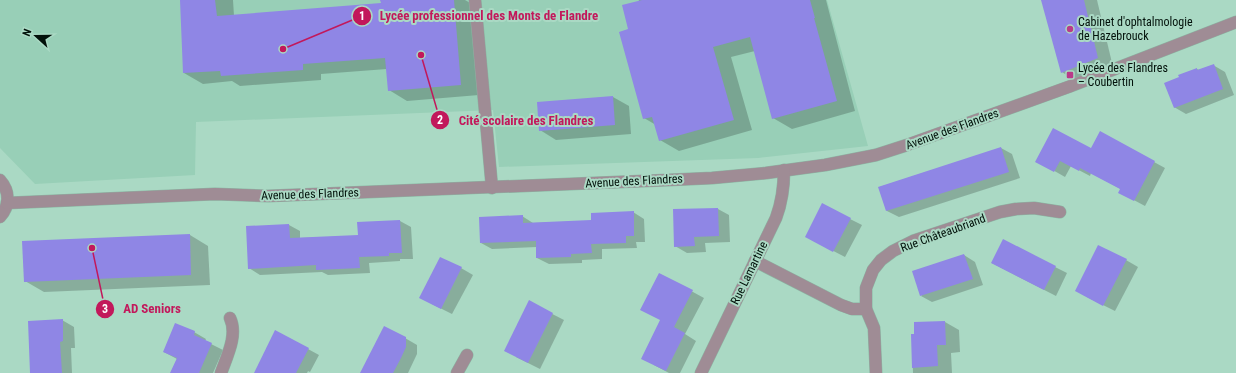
<svg xmlns="http://www.w3.org/2000/svg" width="1236" height="373" viewBox="0 0 1236 373" font-family="'Roboto Condensed',sans-serif">
  <style>
    .built { fill: #98cfb7 }
    .shadow { fill: #0003 }
    .building { fill: #8f86e5 }
    .lines { fill: none; stroke-linecap: round; stroke-linejoin: round }
    .service-casing { stroke: #8cb5a3; stroke-width: 13 }
    .minor-casing { stroke: #8cb5a3; stroke-width: 13 }
    .service { stroke: #9f8c95; stroke-width: 12 }
    .minor { stroke: #9f8c95; stroke-width: 12 }
    .poi-dot { fill: #b93b89; stroke: #aad9c4; stroke-width: 1.5 }
    .labels { text-anchor: middle; stroke-width: 4; stroke-linejoin: round; paint-order: stroke }
    .poi-label { font-size: 12px; fill: #02110a; stroke: #aad9c4; text-anchor: start }
    .street-label { font-size: 12px; fill: #02110a; stroke: #aad9c4 }
    .leader { fill: none; stroke: #c2185b; stroke-width: 1.5 }
    .callout-dot { fill: #c2185b; stroke: #aad9c4; stroke-width: 1.5 }
    .mark-label { font-size: 12px; text-anchor: middle; font-weight: bold; fill: #fff }
    .callout-label { font-size: 13px; text-anchor: middle; font-weight: bold; fill: #c2185b; stroke: #aad9c4; stroke-width: 4; stroke-linejoin: round; paint-order: stroke }
  </style>
  <rect width="100%" height="100%" fill="#aad9c4"/>
  <!-- built -->
  <path class="built" d="M0,0H827L868,146L758,158L499,167L493,110L196,122L195,175L35,184L0,148Z"/>
  <!-- shadow -->
  <g class="shadow">
    <path d="M181,0H233L234,16L382,4L381,0H465L472,4L479,95L407,101L389,90L387,69L321,74V80L240,86L232,81L203,84L184,73Z"/>
    <path d="M639,0H826L855,111L792,129L773,118L755,51L731,57L752,130L679,151L660,140L656,125L644,118L629,30Z"/>
    <path d="M1042,0H1097L1113,67L1077,82L1062,72Z"/>
    <path d="M1213,65L1225,72L1234,95L1186,114L1174,107L1197,69L1199,70Z"/>
    <path d="M613,97L629,106L631,134L556,140L540,130Z"/>
    <path d="M1001,148L1012,154L1020,178L899,217L887,211L880,187Z"/>
    <path d="M1091,149L1154,162L1165,168L1145,206L1130,198L1121,189L1091,173L1090,176L1071,166L1065,177L1037,161Z"/>
    <path d="M718,209L729,215L730,242L705,243L706,252L687,253L675,246Z"/>
    <path d="M633,212L644,219L645,242H636L637,248L602,249V259L582,260V263L549,264L537,258V247L492,249L481,243L522,216L533,223L592,221Z"/>
    <path d="M850,219L862,225L845,257L818,243Z"/>
    <path d="M400,221L411,227L413,259H400V261L369,263L370,273L328,275L322,272L260,275L249,268L289,225L300,231V238L359,236L358,223Z"/>
    <path d="M190,235L208,246L210,285L44,292L25,281Z"/>
    <path d="M1003,241L1067,273L1056,296L992,263Z"/>
    <path d="M964,255L975,262L983,285L932,302L921,296Z"/>
    <path d="M1126,260L1138,267L1115,311L1087,297Z"/>
    <path d="M461,268L473,275L452,314L432,304Z"/>
    <path d="M660,274L704,298L685,334L696,341L680,373H669L654,365L661,320Z"/>
    <path d="M529,302L564,320L540,369L516,357Z"/>
    <path d="M62,320L74,327L75,348H71L72,373H31Z"/>
    <path d="M945,322L959,330L960,352L951,353L952,373H913L912,335H915Z"/>
    <path d="M194,332L206,339L205,341L223,350L213,373H171L177,359L164,352Z"/>
    <path d="M405,338L417,345V354L408,373H361Z"/>
    <path d="M308,349L319,355L310,372L308,371L307,373H255Z"/>
  </g>
  <!-- building -->
  <g class="building">
    <path d="M180,0H215L217,16L381,3L380,0H454L461,85L388,91L385,58L303,64V70L221,76L220,71L183,73Z"/>
    <path d="M642,0H810L815,18H814L837,101L772,119L750,37L713,47L734,120L659,141L652,117L643,119L619,32L628,29L622,5Z"/>
    <path d="M1041,0H1084L1098,58L1061,73Z"/>
    <path d="M1214,64L1223,89L1174,108L1164,83L1179,77L1178,75L1197,68V70Z"/>
    <path d="M613,96L615,125L539,131L537,102Z"/>
    <path d="M1053,128L1091,148L1100,131L1155,161L1134,201L1118,193L1120,189L1080,168L1079,171L1060,161L1054,172L1035,162Z"/>
    <path d="M1001,147L1009,172L886,211L878,187Z"/>
    <path d="M822,203L851,218L833,252L805,237Z"/>
    <path d="M718,208L719,236L694,237L695,246L674,247L673,209Z"/>
    <path d="M634,211V236H626V243L591,244L592,253L571,254V257L536,258V241L480,243L479,217L523,215V223L591,220V213Z"/>
    <path d="M400,220L402,253H389V256L359,257L360,268L316,270V265L248,269L246,226L289,224L290,238L358,235L357,222Z"/>
    <path d="M190,234L191,275L24,282L22,241Z"/>
    <path d="M1003,239L1056,266L1044,290L991,263Z"/>
    <path d="M1098,245L1127,259L1103,306L1075,291Z"/>
    <path d="M964,254L973,279L920,296L912,271Z"/>
    <path d="M440,257L462,267L441,309L419,298Z"/>
    <path d="M659,273L693,290L674,327L685,333L666,371L641,359L660,320L640,310Z"/>
    <path d="M529,300L553,313L528,363L504,351Z"/>
    <path d="M63,319V341L60,342L62,373H30L28,321Z"/>
    <path d="M945,321L946,345H937L938,366L912,368L911,334H914V322Z"/>
    <path d="M175,323L195,331L194,335L212,343L199,373H170L177,358L163,352Z"/>
    <path d="M384,326L406,337V347L401,358L393,373H360Z"/>
    <path d="M275,330L309,348L296,373H254Z"/>
  </g>
  <g class="lines">
    <!-- service casing -->
    <g class="service-casing">
      <path id="service" d="M475,0L492,188"/>
    </g>
    <!-- minor casing -->
    <g class="minor-casing">
      <g id="minor">
        <path d="M0,180C10,191 10,206 0,217"/>
        <path d="M7,203L215,194L268,196L668,180L712,178L766,173L825,165L876,155L907,145L1071,86L1236,22"/>
        <path d="M755,261L841,305L852,309H866"/>
        <path d="M221,373C227,356 238,335 230,318"/>
        <path d="M457,373L467,355"/>
        <path d="M701,373L776,218C782,202 784,187 784,170"/>
        <path d="M876,373L874,328L866,309V288L873,270L881,260L893,251L913,241L1000,212L1016,209L1034,208L1060,212"/>
      </g>
    </g>
    <!-- service -->
    <use href="#service" class="service"/>
    <!-- minor -->
    <use href="#minor" class="minor"/>
  </g>
  <!-- markers -->
  <g class="poi-dot">
    <circle cx="1070" cy="29" r="4"/>
    <rect x="1066" y="71" width="8" height="8" rx="2"/>
  </g>
  <g class="labels">
    <!-- poi labels -->
    <g class="poi-label">
      <text x="1078" y="26">Cabinet d'ophtalmologie<tspan x="1078" dy="14">de Hazebrouck</tspan></text>
      <text x="1078" y="72">Lycée des Flandres<tspan x="1078" dy="14">– Coubertin</tspan></text>
    </g>
    <!-- street labels -->
    <g class="street-label">
      <text transform="translate(952 129) rotate(-20)" y="4">Avenue des Flandres</text>
      <text transform="translate(634 181) rotate(-3)" y="4">Avenue des Flandres</text>
      <text transform="translate(310 194) rotate(-2)" y="4">Avenue des Flandres</text>
      <text transform="translate(943 233) rotate(-20)" y="4">Rue Châteaubriand</text>
      <text transform="translate(749 273) rotate(-64)" y="4">Rue Lamartine</text>
    </g>
  </g>
  <!-- callouts -->
  <path class="leader" d="M283 49L362 16M421 55L440 120M92 248L105 309"/>
  <g class="callout-dot">
    <circle cx="283" cy="49" r="4"/>
    <circle cx="421" cy="55" r="4"/>
    <circle cx="92" cy="248" r="4"/>
    <circle cx="362" cy="16" r="10"/>
    <circle cx="440" cy="120" r="10"/>
    <circle cx="105" cy="309" r="10"/>
  </g>
  <g class="mark-label">
    <text x="362" y="20">1</text>
    <text x="440" y="124">2</text>
    <text x="105" y="313">3</text>
  </g>
  <g class="callout-label">
    <text x="489" y="20">Lycée professionnel des Monts de Flandre</text>
    <text x="526" y="125">Cité scolaire des Flandres</text>
    <text x="152" y="313">AD Seniors</text>
  </g>
  <!-- north arrow -->
  <g transform="translate(36 36) rotate(291)" stroke="#aad9c4" stroke-width="3" paint-order="stroke">
  <path d="M0-3L7 15L0 10L-7 15Z" fill="#02110a"/>
  <text y="-6" font-size="11" font-weight="bold" text-anchor="middle" fill="#02110a">N</text>
  </g>
</svg>
